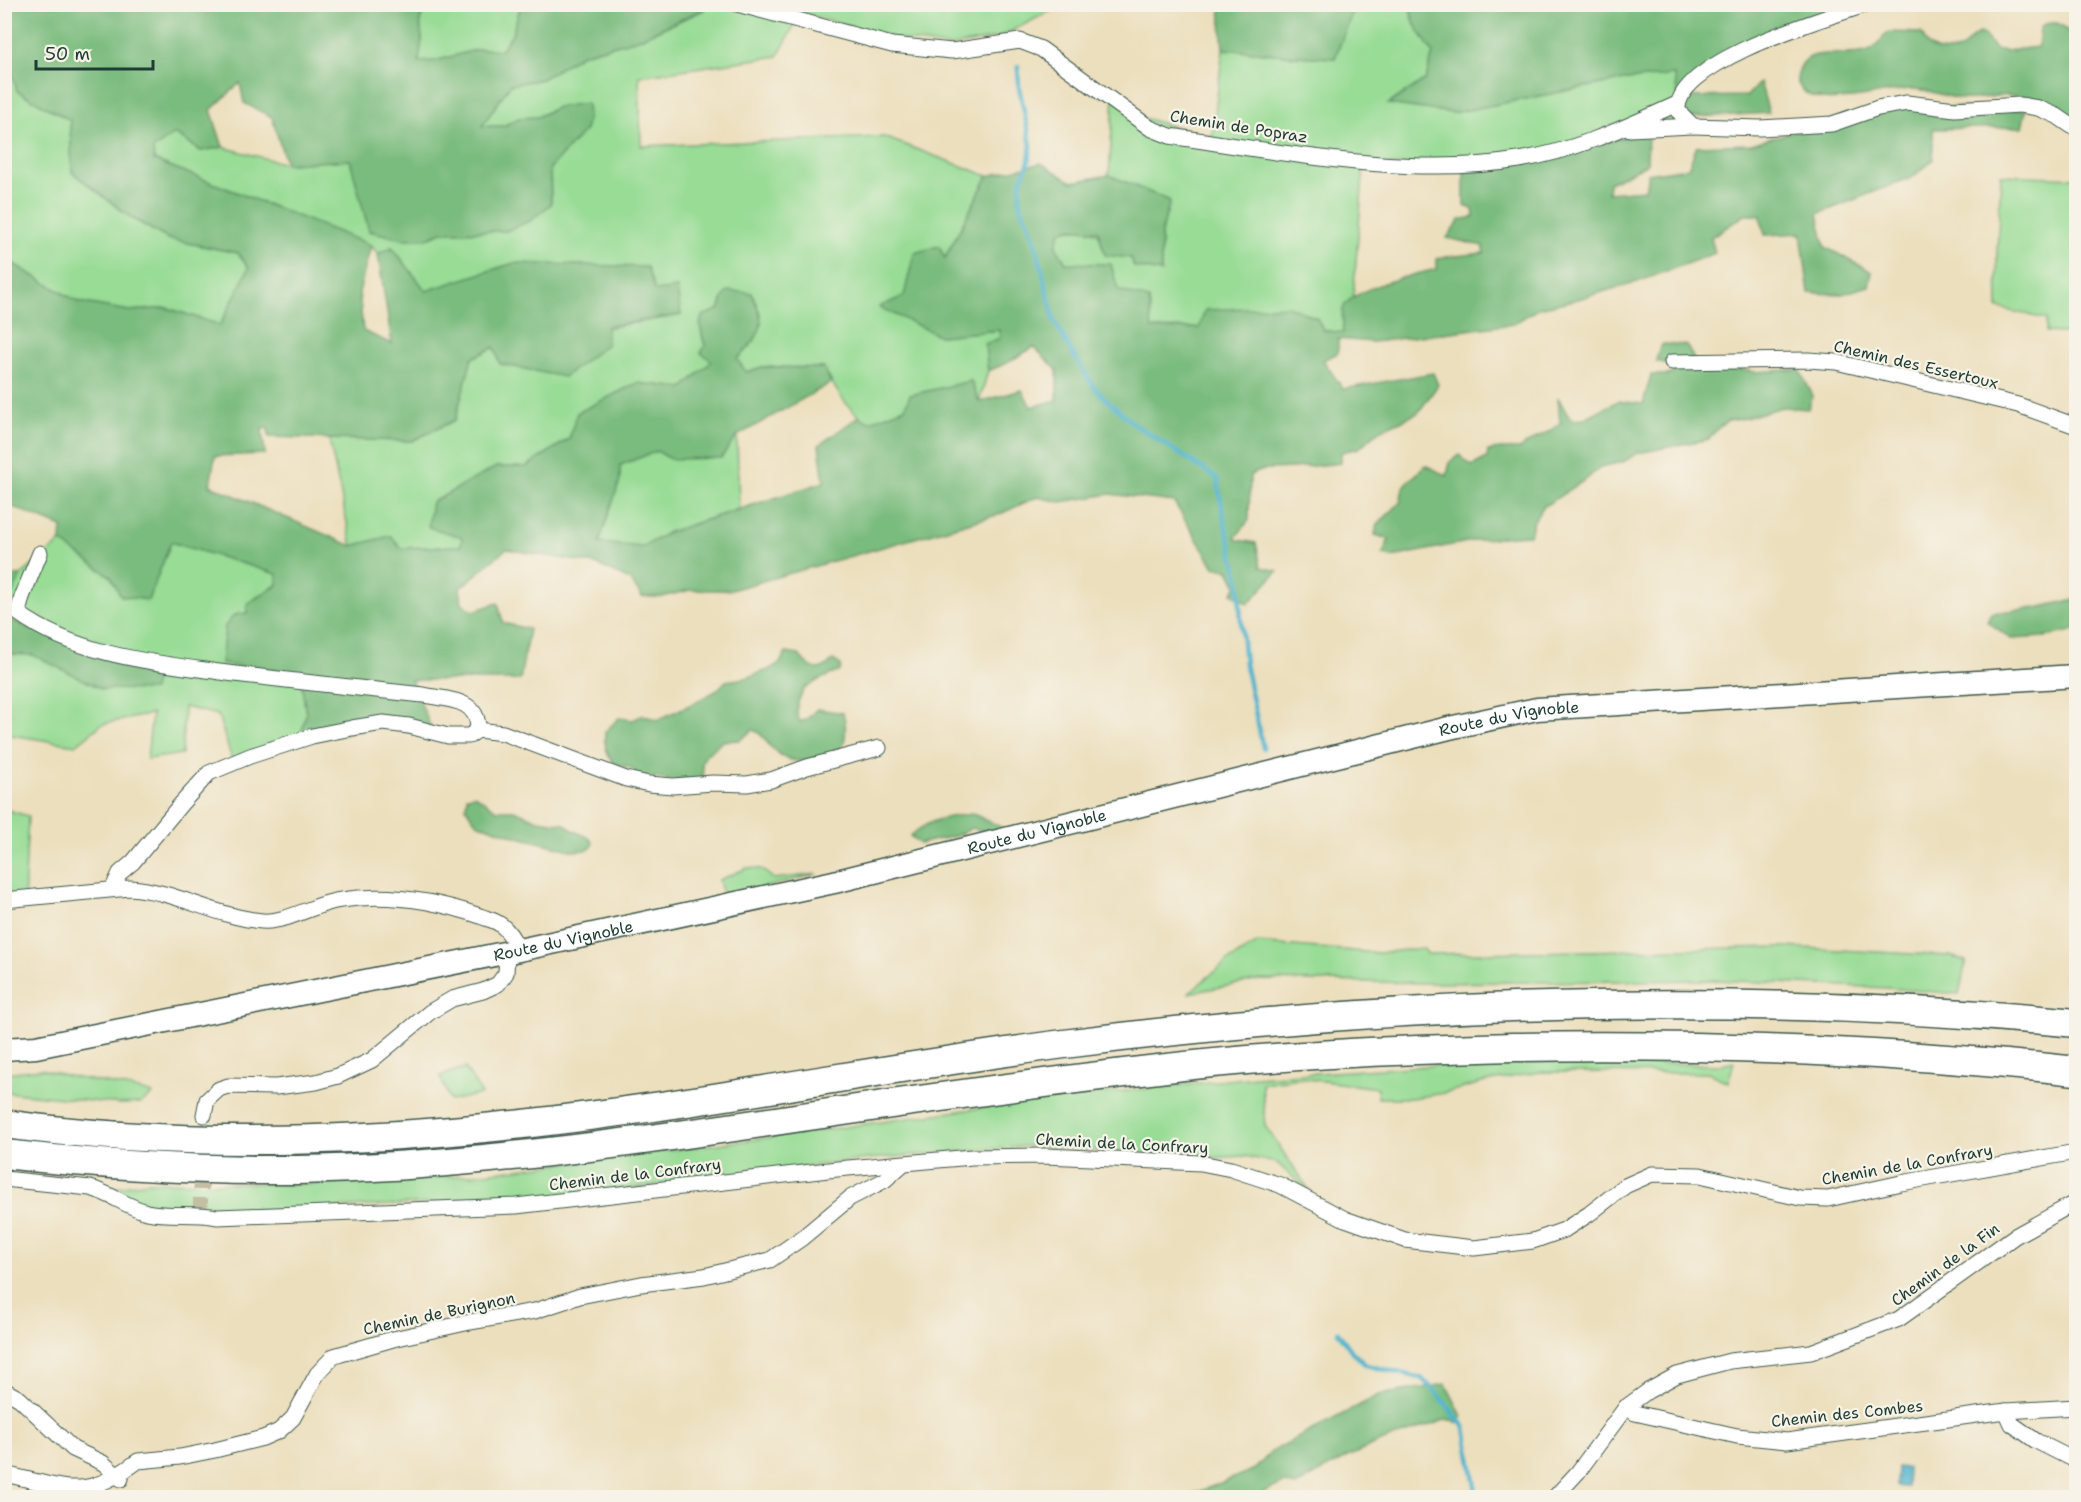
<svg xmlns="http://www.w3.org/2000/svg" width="2081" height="1502" viewBox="0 0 2081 1502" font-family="'Shantell Sans',sans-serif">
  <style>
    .green { fill: #98dc95; stroke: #5c8c64; stroke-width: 1.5 }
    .forest { fill: #7abc7e; stroke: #4c7c59; stroke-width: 1.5 }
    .water { fill: #4fb4ce; stroke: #377881; stroke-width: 1.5 }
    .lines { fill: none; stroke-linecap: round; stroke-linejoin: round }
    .stream { stroke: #4fb4ce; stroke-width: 4.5 }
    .street-tunnel { stroke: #c3bfa2; stroke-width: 15; stroke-dasharray: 15 8; stroke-linecap: butt }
    .street-casing { stroke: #3e5549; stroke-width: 17 }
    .secondary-casing { stroke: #3e5549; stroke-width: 25 }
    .highway-casing { stroke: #3e5549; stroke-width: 31 }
    .street { stroke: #fff; stroke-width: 15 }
    .secondary { stroke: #fff; stroke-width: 22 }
    .highway { stroke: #fff; stroke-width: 28 }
    .labels { text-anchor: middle; stroke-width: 4.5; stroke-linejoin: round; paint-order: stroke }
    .street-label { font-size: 16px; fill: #1f3d34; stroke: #f7f3e8 }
  </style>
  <rect width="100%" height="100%" fill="#f7f3e8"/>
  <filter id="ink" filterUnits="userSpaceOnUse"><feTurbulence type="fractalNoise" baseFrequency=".0167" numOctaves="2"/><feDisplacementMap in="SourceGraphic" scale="12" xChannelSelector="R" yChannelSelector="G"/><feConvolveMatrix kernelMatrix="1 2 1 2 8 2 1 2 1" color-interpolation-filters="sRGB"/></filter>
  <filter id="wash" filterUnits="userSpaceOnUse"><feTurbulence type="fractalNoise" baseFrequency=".008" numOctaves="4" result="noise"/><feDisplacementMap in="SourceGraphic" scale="24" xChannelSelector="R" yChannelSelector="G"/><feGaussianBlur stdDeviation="1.35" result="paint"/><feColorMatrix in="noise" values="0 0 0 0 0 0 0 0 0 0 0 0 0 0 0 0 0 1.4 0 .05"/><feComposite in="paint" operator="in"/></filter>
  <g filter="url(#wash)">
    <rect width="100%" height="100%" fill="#ecdfbd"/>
    <!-- green -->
    <g class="green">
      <path d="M425,5H521L512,34L501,50L479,49L435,61L418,62L422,39L420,21Z"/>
      <path d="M704,5H1062L1000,37L949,47L893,38L801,13L778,56L639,76L641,146L884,137L988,176L944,259L940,336L999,330L1001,338L985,344L988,371L979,402L971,382L869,422C849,413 834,388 824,368L762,367L746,372L736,359L750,347L760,313L752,293L723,298L719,310L702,316C698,332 705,347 713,361L683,388L637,383L577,413L569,439L526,467H496L462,537L461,546L400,548L390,536L352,546L329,439L412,441L455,420L472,358L495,347L681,315L655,291L514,263L426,291L392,247L378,254L371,245L154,160L153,149L175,134L201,151L223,147L286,164L350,159L425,239L442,232L506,231L551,204L550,168L585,130L558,107L537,117L519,118L503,126H481L510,84L542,79L582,54L638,39L704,10Z"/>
      <path d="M1355,5H1409L1415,25L1433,52L1427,79L1389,104L1453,113L1616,81L1674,75L1682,118L1648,131L1519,165H1364L1353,297L1343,309L1344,333C1281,325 1215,327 1152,329L1118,290L1066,263L1056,247L1060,231C1099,222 1103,240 1131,258C1140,264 1151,267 1161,272V233L1170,201L1109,175L1114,96L1143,118L1212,137L1223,49L1296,56L1335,58Z"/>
      <path d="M5,53L7,54L17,91L70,120L72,172L131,218L168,239L238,253L249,268L220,325L167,308L129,311L78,302L5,259Z"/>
      <path d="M2001,175L2076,178V334L2046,332V319L1998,308L1997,254Z"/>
      <path d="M737,436L739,509L669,532L643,548L598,543L620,480V465L657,451Z"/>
      <path d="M61,542L111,577L121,596L148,600L171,542L277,574L278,584L248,603L247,613L222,664L300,673L306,714L299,743L233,763L218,715L184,707L182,754L147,759L152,714L102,724L76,745L5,734L4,654H33L102,689L79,648L5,618V610L21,575Z"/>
      <path d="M4,809L28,816L24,902L5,904Z"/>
      <path d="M747,868L761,869L774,879L817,874L724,898L719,880Z"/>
      <path d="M1257,943L1379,953L1423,948L1426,954L1784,947L1950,956L1966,961L1959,994L1887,988L1714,980L1429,983L1260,980L1188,993L1228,961Z"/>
      <path d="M1572,1061L1722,1065L1734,1062L1728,1082L1708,1073L1540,1072L1485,1082L1445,1093L1411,1098H1378L1377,1088L1300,1078L1262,1083L1265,1126L1312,1194L1277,1163L1245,1156L1210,1158L1028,1146L868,1159L563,1197L243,1212L186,1207L163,1209L144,1206L106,1189L147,1182L313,1184L468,1175L766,1138L1022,1102L1256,1077L1442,1065Z"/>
      <path d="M465,1068L482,1094L450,1101L440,1076Z"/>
      <path d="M42,1069C78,1081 117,1082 153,1094L141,1103L120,1104L5,1092V1073Z"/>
    </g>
    <!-- forest -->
    <g class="forest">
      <path d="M5,5H425L420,21L422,39L419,62L435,61L479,49L501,50L512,34L521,5H704V9L638,39L582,54L542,79L510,85L482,126H503L519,118L537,117L558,107L587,103L588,118L585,130L550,168L551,204L530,221L506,231L442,232L425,239H403L369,231L350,160L286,164L272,117L244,103L240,83L211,110L223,147L201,151L175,134L153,149L154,160L371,245L359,292L363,331L392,344L378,254L392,247L426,291L514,263L647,267L655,291L677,288L681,315L607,326V344L564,377L500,364L494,347L472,358L455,420L412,441L269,437L268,428L262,429L265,454L215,456L210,485L352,546L390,536L401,548L461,546L462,537L428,527L432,502L496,467H526L569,439L577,413L637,383L683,388L712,361L701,353L705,346L700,325L702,316L719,310L723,298L728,291L752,293C754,300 757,306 759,312C767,331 749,347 737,359L746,372L762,367L824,368L831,383L737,436L721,458L670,459L657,451L620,465V480L599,543L643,547L669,532L824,482L819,445L858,417L869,422L905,408L910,395L971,381L979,402L1022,390L1031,407L1057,400V370L1034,347L1005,364L988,371L985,344L1000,338L999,330L940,336L879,307L904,296L914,253L939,246L945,258L988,176L1041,163L1072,182L1109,175L1170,201L1161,233V272L1134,267L1131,258L1105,255L1098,231L1072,228L1061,231L1056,246L1066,263L1111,264L1118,290L1149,299L1152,329L1199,328L1205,310L1288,306L1317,318L1323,330L1343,333C1344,326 1341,316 1343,309C1349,288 1417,274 1437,269V258L1484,253L1483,246L1447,238L1460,220L1474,217L1473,209L1464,206V170L1584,148L1648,131L1647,164L1609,183L1608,193L1645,190L1648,174L1688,168L1697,146L1751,144L1836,119L1903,105L2026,110L2022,127L1933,129V160L1914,176L1818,214L1825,247L1872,272L1869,286L1842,294L1809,293L1801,233L1765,235L1760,215H1745L1711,237L1715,253L1640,281L1578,299L1539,308L1513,324L1373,342L1338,339V353L1323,360L1343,389L1433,373L1438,385L1418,413L1379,431L1359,448L1341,452V463L1293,468L1266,469L1250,475L1249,520L1235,538L1238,540L1256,543L1261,567L1278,571L1248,604L1232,593L1237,586L1229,570L1214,567L1174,502L1110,494L1061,502L1037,497L1000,514L731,590H690L662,597H642L630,580L596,564L506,549L460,588L462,603L473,611L498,603L503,623L529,629L520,680H411L435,737L381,726L299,743L306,714L300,673L221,664L225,626L234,615L247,613L248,603L278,585L277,574L171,542L148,600L121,596L111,577L61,542L62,527L11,506L5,508V259L78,302L129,311L167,308L220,325L249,268L238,253L168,239L132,218L72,172L70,120L17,91L7,54L5,53Z"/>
      <path d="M1220,5V4L1355,5L1335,58L1296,56L1223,49Z"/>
      <path d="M1409,5H1874L1761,44L1696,84L1690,97L1747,96L1760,82L1769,113L1682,118L1674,75L1616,81L1453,113L1388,104L1426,79L1433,53L1415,25Z"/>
      <path d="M2057,23C2068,27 2069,36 2076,42V130C2060,119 2041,101 2021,97C2002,92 1981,101 1961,99C1945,97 1928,89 1912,89C1884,89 1807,118 1797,80C1801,39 1844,61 1869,51C1879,47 1881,37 1889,32L1921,33C1924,36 1925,42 1928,45C1935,52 1952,54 1961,49C1968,44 1970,37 1979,33L1984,35L1995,49L2005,51L2038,47C2041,31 2035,22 2057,23Z"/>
      <path d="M1663,344L1686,345L1699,368L1722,367L1755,372L1799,369L1813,396L1808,409L1782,407L1745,418L1728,421L1717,429L1709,439L1638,453L1623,462L1600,467L1588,478L1543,507L1534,520L1530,535C1483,536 1437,549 1391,557L1383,554L1389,539L1375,535L1377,525L1401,502C1401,480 1413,481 1425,465L1447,476L1450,462L1459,455L1472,466L1487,458L1488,451L1500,449H1520C1532,437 1547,436 1560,423L1558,397L1567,414L1574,420L1583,419L1618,401L1643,404L1651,375H1668L1675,372L1668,364L1656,361L1659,349Z"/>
      <path d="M21,575L5,610V578Z"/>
      <path d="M2076,599V630L2044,637L2011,639L1987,621L1991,613L2036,608Z"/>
      <path d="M4,618L79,648L157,667L153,690L102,689L33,655L5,654Z"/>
      <path d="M786,653L799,655C810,669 819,675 833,660L841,665L840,671L820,679L804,689L798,702L797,714L800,722L807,719L817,709L843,713C847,724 846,741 841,751C813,759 793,771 770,746C764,739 763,734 753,730L740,740L723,741L706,755L702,762L703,776L694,785L634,774V769C628,766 621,767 615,763C606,758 604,741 605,732L619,718L633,720L643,715L657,720L692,704L716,691L726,681L746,678L768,670L779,664Z"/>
      <path d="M475,795L497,810H514L538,820L565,824C575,835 588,833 593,843L591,848L586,850L574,851L518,837L479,824L474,820L466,808L467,796Z"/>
      <path d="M973,814L1009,831L990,833L971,828C958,839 937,838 920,844L910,836C932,818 945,817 973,814Z"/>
      <path d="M1446,1384L1462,1416L1458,1423L1453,1420H1445L1383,1441L1347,1457L1296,1486L1284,1483L1253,1497H1186L1255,1469L1272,1451L1379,1395Z"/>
    </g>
    <!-- water -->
    <path class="water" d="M1897,1467L1908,1468L1907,1487L1896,1486Z"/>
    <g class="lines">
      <!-- stream -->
      <g class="stream">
        <path d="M1018,66L1019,87L1031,145L1029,161L1020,184V204L1034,237L1054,320L1071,351L1094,387L1107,400L1134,424L1217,478L1224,519L1239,579L1240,609L1245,664L1263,748"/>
        <path d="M1338,1332L1353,1353L1366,1365L1421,1378L1436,1392L1465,1428L1477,1498"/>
      </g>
    </g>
  </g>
  <g filter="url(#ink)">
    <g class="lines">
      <!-- street-tunnel -->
      <path class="street-tunnel" d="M200,1213L204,1115"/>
      <!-- street casing -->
      <g class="street-casing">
        <g id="street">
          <path d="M737,4L892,45L952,51L1020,41L1041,49L1150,128L1170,136C1280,152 1409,178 1519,160C1575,151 1626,127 1677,104"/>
          <path d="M1868,4C1829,17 1674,61 1678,111L1693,126L1760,128L1832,124L1878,108L1907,103L1955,109L2020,105L2038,108L2057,116L2076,129"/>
          <path d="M1630,129L1693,126"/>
          <path d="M1672,362L1808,360L1836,362L2018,405L2076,426"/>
          <path d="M40,553L22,597L18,613C77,656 156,663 227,673C292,681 357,688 423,695C447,700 479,698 478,730"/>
          <path d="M113,888L120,873L133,862L181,804L209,773L250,756L312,736L352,728L383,723L409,726L448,736H469L478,730L503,733L626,779L649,784L673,786L713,783L747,784L771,780L807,767L879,748"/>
          <path d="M4,900L130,888C176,891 216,917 262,921C288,923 315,903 341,900C387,893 436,901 480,916C487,919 495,920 501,925C510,932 514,941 519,950"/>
          <path d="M204,1115L207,1100L219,1089L228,1086L276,1087L316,1082L338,1076L372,1060L430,1012L452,999L483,991L498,984L506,973L507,952"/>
          <path d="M4,1179L90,1188C110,1193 127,1207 147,1212C170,1217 194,1212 217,1217L516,1206L837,1169L972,1157L1046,1156L1201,1163L1231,1169L1280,1185L1345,1219L1405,1240L1474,1248L1533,1241L1564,1230L1589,1214L1625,1186L1652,1174L1700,1175L1800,1198L1828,1199L1901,1183L2076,1152"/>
          <path d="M4,1390L20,1399L73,1449L103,1463L121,1479"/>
          <path d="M1626,1407L1635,1413L1737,1436L1787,1441L2006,1411L2076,1407"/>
          <path d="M2006,1411L2012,1424L2036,1441L2076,1461"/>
          <path d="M4,1474C69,1488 83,1502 138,1461L180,1457L215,1450L263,1438L279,1431L293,1418L317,1374L334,1356L393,1339L470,1322L535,1311L580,1296L641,1284L704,1276L770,1260L802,1238L850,1198L885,1180L903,1164"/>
          <path d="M1554,1498L1578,1472L1626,1407L1648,1391L1677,1375L1730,1361L1811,1352L1899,1319L2015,1236L2076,1202"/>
        </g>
      </g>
      <!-- secondary casing -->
      <g class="secondary-casing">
        <g id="secondary">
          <path id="s1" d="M4,1049L36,1047L519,950L834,882L1449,728L1537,709L2076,676"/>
        </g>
      </g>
      <!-- highway casing -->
      <g class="highway-casing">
        <g id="highway">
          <path d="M4,1124C164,1146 324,1144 484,1128C679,1109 871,1069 1064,1044C1400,1001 1739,991 2076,1023"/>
          <path d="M4,1154C102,1165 199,1171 297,1170C464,1167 630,1143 795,1118C916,1100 1037,1083 1158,1069C1276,1055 1394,1050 1513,1047C1701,1044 1889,1050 2076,1071"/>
        </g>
      </g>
      <!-- street -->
      <use href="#street" class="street"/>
      <!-- secondary -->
      <use href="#secondary" class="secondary"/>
      <!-- highway -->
      <use href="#highway" class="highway"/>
    </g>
  </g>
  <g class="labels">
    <!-- street labels -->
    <g class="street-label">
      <text transform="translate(1239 126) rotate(9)" y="6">Chemin de Popraz</text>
      <text transform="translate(1916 364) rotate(13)" y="6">Chemin des Essertoux</text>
      <text dy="6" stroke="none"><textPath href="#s1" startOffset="1542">Route du Vignoble</textPath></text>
      <text dy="6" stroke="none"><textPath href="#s1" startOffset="1056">Route du Vignoble</textPath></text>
      <text dy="6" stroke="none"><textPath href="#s1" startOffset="570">Route du Vignoble</textPath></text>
      <text transform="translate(1122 1143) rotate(3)" y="6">Chemin de la Confrary</text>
      <text transform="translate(1907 1164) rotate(-10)" y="6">Chemin de la Confrary</text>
      <text transform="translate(635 1174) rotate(-7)" y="6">Chemin de la Confrary</text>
      <text transform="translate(1945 1264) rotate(-36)" y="6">Chemin de la Fin</text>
      <text transform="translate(439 1313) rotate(-12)" y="6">Chemin de Burignon</text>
      <text transform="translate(1847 1413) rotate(-6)" y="6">Chemin des Combes</text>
    </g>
  </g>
  <!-- margin -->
  <rect width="2081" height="1502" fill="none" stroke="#f7f3e8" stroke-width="24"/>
  <!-- scale -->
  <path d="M36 60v9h117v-9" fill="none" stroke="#1f3d34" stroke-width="3"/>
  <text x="45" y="60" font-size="18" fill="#1f3d34" stroke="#f7f3e8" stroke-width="4.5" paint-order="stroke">50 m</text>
</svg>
